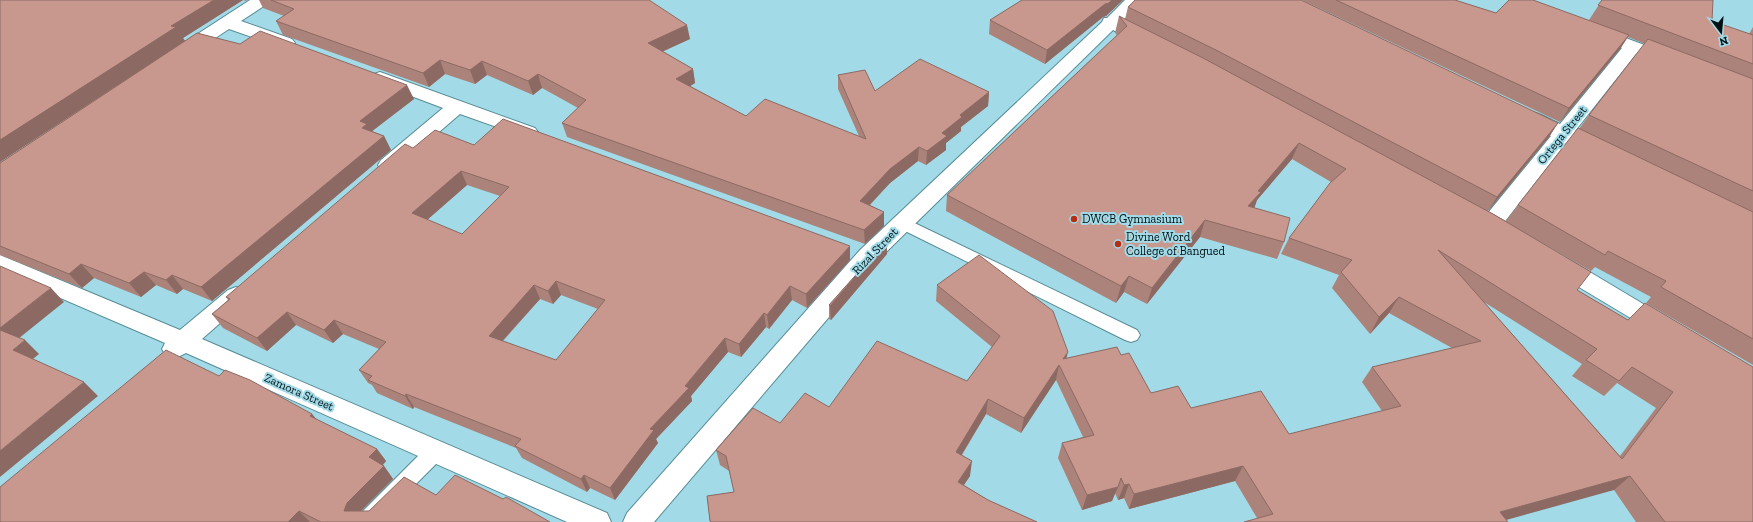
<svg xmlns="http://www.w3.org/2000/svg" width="1753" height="522" viewBox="0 0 1753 522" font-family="'Zilla Slab',serif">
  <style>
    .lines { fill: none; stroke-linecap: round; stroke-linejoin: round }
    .service-casing { stroke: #568c97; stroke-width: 2 }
    .minor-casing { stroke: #568c97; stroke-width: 2 }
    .service { fill: #fff; fill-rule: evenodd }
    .minor { fill: #fff; fill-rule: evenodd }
    .wall { fill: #ac837a; fill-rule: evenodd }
    .shaded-wall { fill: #8c6a63 }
    .building { fill: #c8988e; stroke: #8c6a63; fill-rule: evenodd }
    .poi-dot { fill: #b82c0f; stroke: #a2dbe7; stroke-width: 1.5 }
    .labels { text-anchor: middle; stroke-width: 4; stroke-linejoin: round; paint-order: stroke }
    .street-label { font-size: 12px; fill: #001115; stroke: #a2dbe7 }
    .poi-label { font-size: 12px; fill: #001115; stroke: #a2dbe7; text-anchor: start }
  </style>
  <rect width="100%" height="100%" fill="#a2dbe7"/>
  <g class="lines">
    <!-- service casing -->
    <g class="service-casing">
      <g id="service">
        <path d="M902,217L1137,330L1140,335L1137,340L1131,342L1125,340L897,227L894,223L897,219Z"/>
        <path d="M435,444L442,446L444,452L442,458L378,522H355L358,516L428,446Z"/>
      </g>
    </g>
    <!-- minor casing -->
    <g class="minor-casing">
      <g id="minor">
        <path d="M250,0H269L267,4L241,21L292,39L295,43L292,47L286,48L280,47L229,29L188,56L182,57L176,56L173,52L176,48Z"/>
        <path d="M1125,0H1143L1123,21L1149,34L1152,38L1149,42C1137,45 1125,36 1113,30L876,262L654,522H623L627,513L860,250L1102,22L1104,18H1107Z"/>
        <path d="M1596,27L1674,56L1677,60L1674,64L1668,65L1662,64L1636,54L1575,131L1605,145L1608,150L1605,155C1591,158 1578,149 1566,143L1499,229L1491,232L1483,229L1480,224L1483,219L1551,136L1519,120L1516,116L1519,112C1533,108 1548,119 1560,124L1622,48L1590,36L1587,32L1590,28Z"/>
        <path d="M380,72L535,128L538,132L535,136L528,138L460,114L395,170L388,172L381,170L378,165L381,160L443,108L374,82L371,78L374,74Z"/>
        <path d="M0,255L180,330L228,290L236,287L244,290L247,296L244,302L202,339L607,513L611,522H567L186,353L174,359L166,356L162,349L165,343L0,272Z"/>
        <path d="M1560,257L1568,259L1670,320L1674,326L1670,332L1662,335L1654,332L1552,271L1549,265L1552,259Z"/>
      </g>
    </g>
    <!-- service -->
    <use href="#service" class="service"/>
    <!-- minor -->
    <use href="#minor" class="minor"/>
  </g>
  <!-- wall -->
  <g class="wall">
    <path d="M0,0H247L246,1L243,0L183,38L185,41L414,99L372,131L384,136L391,150L212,301L183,289L177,294L156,285L141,297L94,278L82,288L0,255V163L171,50L0,162Z"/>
    <path d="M259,0H649L690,39L662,51L693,69L695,83L690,86L746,116L859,136L838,89V75L875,91L989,92L988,106L961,127V131L946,143V150L926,165L918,161L890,183L870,205L884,212V226L865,244L567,137L562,123L578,108L542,88L533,95L487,75L475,84L445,74L429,87L283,35L276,21L284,16L263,8Z"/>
    <path d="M1022,0H1123L1106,16L1103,17L1045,64L989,34L990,20Z"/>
    <path d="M1302,0H1455L1496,13L1589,20L1602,0L1712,21L1749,34L1753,27V365L1646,303L1651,297L1595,267L1591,271L1523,232L1577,290L1628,320L1753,522H1636L1614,490L1257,518L1235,481L1129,509L1124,498L1118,500L1115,493L1112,501L1082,510L1058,458L1062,443L1083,437L1056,380L1021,433L986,414L962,455L970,476L964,485L988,500L1037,522H710L707,496L734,492L729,471L720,465L716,450L780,423L829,407L967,381L992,347L936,301L937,285L1066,358L1121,355L1151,393L1191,408L1289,434L1382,411L1362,382L1372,367L1452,348L1389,313L1370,334L1332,288L1339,275L1281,254L1289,238L1331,182L1292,159L1257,200L1254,208L1284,242L1277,259L1200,237L1147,304L1124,292L1116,303L946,211L947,195L1117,35L1115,33L1119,16L1125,19L1128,7L1558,123L1549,137L1488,211L1506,221L1518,205L1579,129L1589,115L1645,44L1628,37L1620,49L1560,122ZM1484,302L1582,364L1572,376L1604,396L1617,383L1656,408L1620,456Z"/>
    <path d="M474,145L850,260L807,308L792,300L769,329L766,327L741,357L728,352L691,396L692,401L656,439L658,443L615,500L590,488L587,492L522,458L516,448L414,407L413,409L377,393L372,385L368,383L359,370L379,349L343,334L333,343L296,325L267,351L223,328L212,314L228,300L226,297L413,148ZM467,185L500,196L462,234L427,220ZM561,295L598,309L556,360L503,341L540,299L553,304Z"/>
    <path d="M887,240V254L831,320L829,319V305Z"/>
    <path d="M219,376L312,414L316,419L377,449L386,461L383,465L384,466L393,479L361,511H369L436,495L503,499L550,522H0Z"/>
  </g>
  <!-- shaded-wall -->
  <g class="shaded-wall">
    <path d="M214,0H243L183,38L185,41L0,162V140L171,26Z"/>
    <path d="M1112,0H1123L1106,16L1103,17L1045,64L1047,50L1105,4Z"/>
    <path d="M687,25L690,39L651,57L648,43Z"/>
    <path d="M1629,35L1620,49L1560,122L1569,108Z"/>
    <path d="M440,60L445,74L429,87L423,73Z"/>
    <path d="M482,61L487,75L475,84L470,70Z"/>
    <path d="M693,69L695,83L679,93L676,79Z"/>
    <path d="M538,74L542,88L533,95L528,81Z"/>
    <path d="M407,85L414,99L371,132L362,128L360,121Z"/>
    <path d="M989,92L988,106L961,127V131L946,143V150L926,165L927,151L942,133L960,115Z"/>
    <path d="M1558,123L1549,137L1488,211L1497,197Z"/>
    <path d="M384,136L391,150L212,301L201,287Z"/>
    <path d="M1299,143L1292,159L1257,200L1254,209L1248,206L1258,191Z"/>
    <path d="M919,147L918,161L890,183L860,215V201L890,169Z"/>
    <path d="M461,171L467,185L419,227L412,213Z"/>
    <path d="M884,212V226L865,244L864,230Z"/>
    <path d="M1205,220L1200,237L1147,304L1152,288Z"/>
    <path d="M887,240V254L831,320L830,306Z"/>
    <path d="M850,246V260L807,308L806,294Z"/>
    <path d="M81,264L94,278L82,288L69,274Z"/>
    <path d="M144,272L156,285L141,297L129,283Z"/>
    <path d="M172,275L183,289L177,294L166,280Z"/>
    <path d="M1129,276L1124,292L1116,303L1121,286Z"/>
    <path d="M556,281L561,295L553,304L548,291Z"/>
    <path d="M534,285L540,299L495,349L489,336Z"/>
    <path d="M790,286L792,300L769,329L767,315Z"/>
    <path d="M51,288L64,302L13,343L0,331V328Z"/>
    <path d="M1399,297L1389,313L1370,334L1379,317Z"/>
    <path d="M287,312L296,325L267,351L257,338Z"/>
    <path d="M764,313L766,327L741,357L739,344Z"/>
    <path d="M334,320L343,334L333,343L324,330Z"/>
    <path d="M725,338L728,352L691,396L692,401L656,439L658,443L615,500L610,488L650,429Z"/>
    <path d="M25,340L39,354L28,363L13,350Z"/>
    <path d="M1068,352L1064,368L1063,359Z"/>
    <path d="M1059,365L1056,380L1021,433L1024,418Z"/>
    <path d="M84,382L98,396L0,477V451Z"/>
    <path d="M406,394L414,407L413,409L405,396Z"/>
    <path d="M988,399L986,414L954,467L956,452Z"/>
    <path d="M312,414L323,427L310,416Z"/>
    <path d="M377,449L386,461L378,470L369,457Z"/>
    <path d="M972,461L970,476L956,496L958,482Z"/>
    <path d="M384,466L393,479L357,515L344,511L347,503Z"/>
    <path d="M1243,466L1235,481L1129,509L1134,494Z"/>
    <path d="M584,475L590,488L587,492L581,479Z"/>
    <path d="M1630,476L1614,490L1499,522L1500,512Z"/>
    <path d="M1129,484L1124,498L1118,500L1124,485Z"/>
    <path d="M1118,487L1112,501L1082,510L1087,495Z"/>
    <path d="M299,511L310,522H288Z"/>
  </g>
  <!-- building -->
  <g class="building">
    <path d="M0,0H214L171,26L176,27L0,140Z"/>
    <path d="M271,0H649L687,25L648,43L693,69L676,79L746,116L765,99L866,139L838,75L865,70L875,91L920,59L989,92L960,115L962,117L942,133L947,136L927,151L919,147L890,169L860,201L884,212L864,230L562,123L586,100L538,74L528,81L482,61L470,70L440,60L423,73L276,21L294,9Z"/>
    <path d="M1022,0H1112L1109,3L1105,4L1047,50L990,20Z"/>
    <path d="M1135,0H1301L1558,123L1497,197L1216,50L1128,7Z"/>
    <path d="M1336,0H1455L1496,13L1509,0H1533L1629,35L1569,108Z"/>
    <path d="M1602,0H1713L1712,21L1753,35V64L1598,5Z"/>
    <path d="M1119,16L1203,58L1493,214L1591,272L1577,290L1628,320L1645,303L1753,367V522H1665L1630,476L1500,512L1508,522H1244L1273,514L1243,466L1134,494L1129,484L1124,485L1121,478L1118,487L1087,495L1062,443L1094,435L1059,365L1024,418L988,399L956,452L972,461L958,482L988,500L1037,522H712L710,521L707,496L734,492L726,456L716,450L753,408L780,423L805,393L829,407L877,341L967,381L1000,336L937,285L979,255L1053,311L1068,352L1063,359L1117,347L1121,355L1129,353L1151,393L1178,386L1191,408L1261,391L1289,434L1401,406L1372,367L1481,341L1399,297L1379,317L1341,272L1352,260L1289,238L1330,183L1346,169L1299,143L1258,191L1261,192L1248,206L1290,218L1284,242L1205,220L1152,288L1129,276L1121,286L947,195L1127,26ZM1438,250L1597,349L1586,360L1619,381L1632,367L1673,392L1622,459Z"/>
    <path d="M260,31L407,85L360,121L367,124L362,128L384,136L201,287L172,275L166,280L144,272L129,283L81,264L69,274L0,246V163L197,33L240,44Z"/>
    <path d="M1648,39L1753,79V191L1589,115Z"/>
    <path d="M503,119L850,246L806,294L790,286L767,315L764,313L739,344L725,338L685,386L689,388L650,429L654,430L610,488L584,475L581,479L515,446L521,439L406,394L405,396L368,380L372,376L359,370L386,342L334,320L324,330L287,312L257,338L212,314L230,299L226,297L405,144L413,148L435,130L474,145ZM461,171L509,187L462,234L412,213ZM556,281L605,300L556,360L489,336L534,285L548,291Z"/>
    <path d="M1578,128L1753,212V339L1661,287L1666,281L1608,251L1605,255L1518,205Z"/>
    <path d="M887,240L830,306L829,305Z"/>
    <path d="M0,266L51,288L0,328Z"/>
    <path d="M0,330L25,340L13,350L84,382L0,451Z"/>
    <path d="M166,350L219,376L225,370L250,380L312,414L310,416L377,449L369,457L384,466L347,503L344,511H369L404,477L436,495L455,475L503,499L506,497L550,522H321L299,511L288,522H0V487Z"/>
  </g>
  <!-- markers -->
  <g class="poi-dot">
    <circle cx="1074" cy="219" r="4"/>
    <circle cx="1118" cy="244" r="4"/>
  </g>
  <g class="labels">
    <!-- street labels -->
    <g class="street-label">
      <text transform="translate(1562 135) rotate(-51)" y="4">Ortega Street</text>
      <text transform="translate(875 251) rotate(-46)" y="4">Rizal Street</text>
      <text transform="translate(299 392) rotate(24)" y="4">Zamora Street</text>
    </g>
    <!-- poi labels -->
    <g class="poi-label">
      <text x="1082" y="223">DWCB Gymnasium</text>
      <text x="1126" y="241">Divine Word<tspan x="1126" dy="14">College of Bangued</tspan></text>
    </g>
  </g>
  <!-- north arrow -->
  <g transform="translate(1721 32) rotate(164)" stroke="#a2dbe7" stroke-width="3" paint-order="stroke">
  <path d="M0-3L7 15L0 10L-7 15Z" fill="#001115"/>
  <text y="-6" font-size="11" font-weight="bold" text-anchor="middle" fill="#001115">N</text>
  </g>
</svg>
